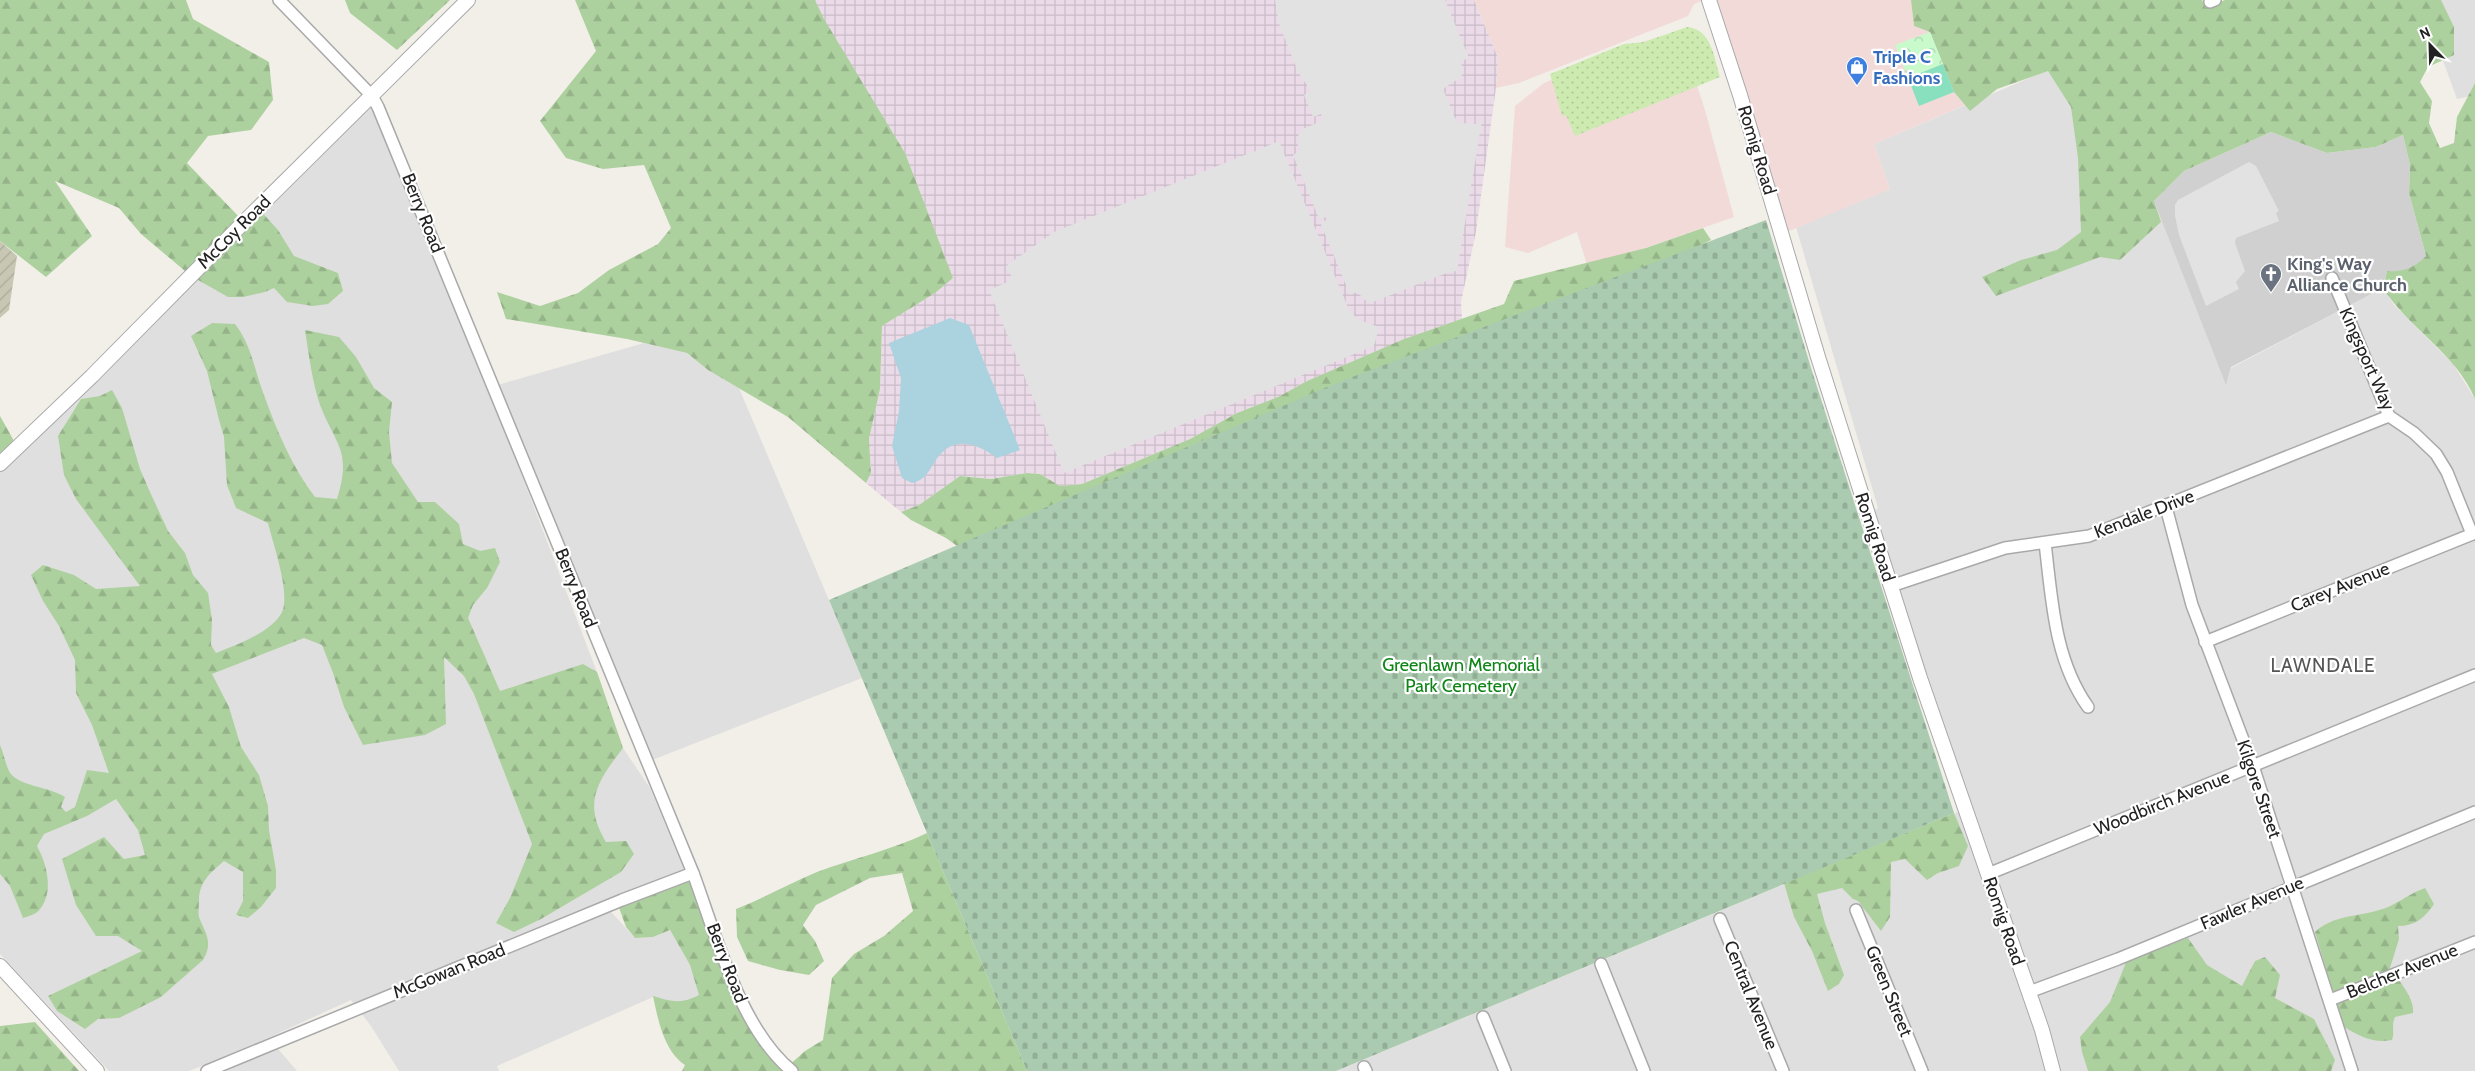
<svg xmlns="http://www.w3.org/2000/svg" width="2475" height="1071" viewBox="0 0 2475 1071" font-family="Cabin,sans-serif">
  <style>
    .residential { fill: #e0dfdf }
    .commercial { fill: #f2dad9 }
    .industrial { fill: url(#industrial-grid) }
    .religious { fill: #d0d0d0 }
    .construction { fill: url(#construction-furrows) }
    .grass { fill: url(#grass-dots) }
    .forest { fill: url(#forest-firs) }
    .cemetery { fill: url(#cemetery-stones) }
    .park { fill: url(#park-crowns) }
    .pitch { fill: #88e0be }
    .parking { fill: #e2e2e2 }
    .water { fill: #aad3df }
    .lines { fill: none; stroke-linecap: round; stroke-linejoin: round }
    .minor-casing { stroke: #a9a9a9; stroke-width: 14 }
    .tertiary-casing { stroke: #a9a9a9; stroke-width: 16 }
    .minor { stroke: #fff; stroke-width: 11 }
    .tertiary { stroke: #fff; stroke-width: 14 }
    .labels { text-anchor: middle; stroke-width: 4.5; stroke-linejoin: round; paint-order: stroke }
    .shop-label { font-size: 18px; font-weight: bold; fill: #366cbe; stroke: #fff; text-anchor: start }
    .street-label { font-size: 18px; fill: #222; stroke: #fff }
    .worship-label { font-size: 18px; font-weight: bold; fill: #5b616d; stroke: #fff; text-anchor: start }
    .park-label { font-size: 18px; fill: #0c8416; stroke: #fff }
    .neighbourhood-label { font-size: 19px; letter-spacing: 1px; fill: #555; stroke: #fff }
  </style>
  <defs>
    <pattern id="industrial-grid" width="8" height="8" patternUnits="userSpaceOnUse" patternTransform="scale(1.25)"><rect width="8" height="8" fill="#ebdbe8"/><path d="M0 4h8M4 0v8" fill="none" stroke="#c9bcc7"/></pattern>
    <pattern id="construction-furrows" width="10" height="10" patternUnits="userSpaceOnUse" patternTransform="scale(1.25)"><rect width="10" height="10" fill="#c7c7b4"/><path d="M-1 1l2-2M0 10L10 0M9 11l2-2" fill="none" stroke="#abab9a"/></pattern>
    <pattern id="grass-dots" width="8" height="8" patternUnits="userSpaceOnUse" patternTransform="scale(1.25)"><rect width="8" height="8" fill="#cdebb0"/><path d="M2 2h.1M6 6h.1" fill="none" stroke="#b0c997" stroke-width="1.8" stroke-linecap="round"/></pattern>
    <pattern id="forest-firs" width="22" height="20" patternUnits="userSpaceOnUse" patternTransform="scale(1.25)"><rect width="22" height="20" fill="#add19e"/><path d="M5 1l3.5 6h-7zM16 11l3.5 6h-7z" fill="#95b388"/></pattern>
    <pattern id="cemetery-stones" width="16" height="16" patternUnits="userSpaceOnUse" patternTransform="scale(1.25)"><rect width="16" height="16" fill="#aacbaf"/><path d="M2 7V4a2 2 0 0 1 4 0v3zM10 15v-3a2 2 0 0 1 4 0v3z" fill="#92ae96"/></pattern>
    <pattern id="park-crowns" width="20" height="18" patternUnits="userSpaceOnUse" patternTransform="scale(1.25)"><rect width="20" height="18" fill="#c8facc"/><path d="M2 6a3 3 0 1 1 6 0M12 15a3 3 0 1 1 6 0" fill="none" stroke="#acd6af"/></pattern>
  </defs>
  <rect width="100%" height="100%" fill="#f2efe9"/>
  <!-- residential -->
  <g class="residential">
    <path d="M2421,0H2475V95L2457,99Z"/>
    <path d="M2095,50L2226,384L2231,368L2383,288L2394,305L2453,364L2475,399V1071H1336L1965,809L1868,515L1878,508L1796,227L1890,189L1874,144Z"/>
    <path d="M371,102L483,374L597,672L623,748L650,788L684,870L602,902L635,938L653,937L670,930L690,965L700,995L688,1001L675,1003L653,997L497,1066L499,1071H399L371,1026L351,1000L246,1048L189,1071H109L0,954V468Z"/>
    <path d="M644,343L687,353L708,370L739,388L862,678L647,762L494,386Z"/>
    <path d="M273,1043L297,1071H207Z"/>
  </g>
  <!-- commercial -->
  <g class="commercial">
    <path d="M1474,0H1704L1694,4L1688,16L1519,83L1496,88L1498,58Z"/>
    <path d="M1709,0H1911L1914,26L1930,32L1954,92L1965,105L1874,144L1890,189L1782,234Z"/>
    <path d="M1680,32L1705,110L1734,217L1588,268L1577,232L1528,253L1505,247L1515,106L1544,83L1631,45Z"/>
  </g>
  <!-- industrial -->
  <path class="industrial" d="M815,0H1474L1498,58L1496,88L1476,232L1461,302L1462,319L1407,338L1307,381L1280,396L1237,413L1190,439L1082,484L1060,486L1040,474L1027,473L991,479L960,476L919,505L901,512L866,483L871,473L869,439L880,389L882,326L935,293Z"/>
  <!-- religious -->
  <path class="religious" d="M2271,132L2327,153L2376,147L2403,135L2410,165L2409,193L2426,256L2415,267L2399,272L2387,271L2383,288L2231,367L2226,385L2154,201L2184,171Z"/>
  <!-- construction -->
  <path class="construction" d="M0,241L17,256L9,310L0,318Z"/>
  <!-- grass -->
  <path class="grass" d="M1687,27C1712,29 1714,58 1720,77L1575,136L1566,115L1562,116L1550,74L1624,44L1644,42Z"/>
  <!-- forest -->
  <g class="forest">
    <path d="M0,0H186L193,19L269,62L273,100L251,130L208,136L187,163L244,222L258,208L278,230L294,256L338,273L343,291L328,304L313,306L287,302L274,288L265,292L243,297H228L191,276L141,234L119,208L55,181L92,236L46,277L0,241Z"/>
    <path d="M345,0H450L397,50L350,13Z"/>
    <path d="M575,0H815L824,19L905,153L953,278L935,293L882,326L880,389L869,439L871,473L866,483L788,417L708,370L687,353L627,339L506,319L497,292L540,306L578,293L609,270L658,244L671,228L644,165L603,169L566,158L540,121L596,51Z"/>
    <path d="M1911,0H2202L2206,8L2225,0H2441L2454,27V55L2428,67L2420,82L2432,101L2429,123L2440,148L2454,143L2457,117L2475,83V399C2456,353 2409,329 2383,288L2387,271C2404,272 2414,268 2426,256L2409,193L2410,165L2403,135L2376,147L2327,153L2271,132L2184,171L2154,201L2161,222L2120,260L2100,257L1996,296L1982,277L2021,260L2057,250L2081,232L2078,158L2071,107L2048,71L1997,89L1970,111L1954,92L1930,32L1914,26Z"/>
    <path d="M1703,228L1711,240L1649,270L967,553L946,538L911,520L901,512L919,505L960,476L991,479L1027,473L1040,474L1060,486L1082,484L1190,439L1237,413L1280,396L1307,381L1404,339L1504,304L1514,281L1646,248Z"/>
    <path d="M212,323L235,324C252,346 254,369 264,395C277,431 292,467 315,497L337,499C352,450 336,446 320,405C312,381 309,355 305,330L339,337L356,357L374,388L392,402L389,432L392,463L418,502H435L459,524L463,544L480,551L495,548L500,562L487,588L473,605L468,618L500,691L583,664L597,672L623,748C598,781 582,802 606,842L626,841L634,854L621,872L541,919L514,932L496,923L510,898L532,844L474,694L464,676L444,657L446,724L425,735L363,745L344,707L333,673L322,645L304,638L212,674L229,707L241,747L259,775L268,806L269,830L276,870V888L261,907L248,918L236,915L243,901V872L224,861C210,873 199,882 199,901C199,906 198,912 199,917C205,933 214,942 203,960L161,997L119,1018L98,1019L85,1029L57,1011L48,996L142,951L118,936H96L76,905L62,859L104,837L124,859L145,855L138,830L116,799L87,816L44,834L37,846C47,864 54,892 40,909C37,914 29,916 23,918L10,886L0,874V745C4,754 5,763 9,771C16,786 51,787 65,797L61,807L66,812L75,807L87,770L109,773L92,725L76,693L75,660L59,626L43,601L31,575L43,565L74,575L96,589L140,586L76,499L64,475L58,436L81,399L100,396L112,390L122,408L140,469L150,492L168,531L185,553L193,575L208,593L212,620L211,645L216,653C237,645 269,633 281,614C292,596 273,544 268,523L236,508L227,485L224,437L219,420L207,371L191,336Z"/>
    <path d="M0,416L18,448L0,464Z"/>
    <path d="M1954,813L1968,846L1959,866L1938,873L1927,880L1905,859L1891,862L1890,917L1881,931L1858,901L1853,899L1842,888L1817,894L1825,923L1844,975L1839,984L1828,991L1812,951L1794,917L1784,883Z"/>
    <path d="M927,833L1027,1071H682L685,1065C664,1051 658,1020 653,996C672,1002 682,1004 699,995L690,965L670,930L653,937L635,938L626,927L617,902L693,873L736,988L787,1067L805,1051L823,1040L832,978L854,954L884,936L913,911L902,873L870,878L816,905L803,925L815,941L824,961L809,975L780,970L748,961L737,937L736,909C764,898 790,883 817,872C854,858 892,850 927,833Z"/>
    <path d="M2425,888L2434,904C2425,918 2415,926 2398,926L2399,939L2390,968C2398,980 2415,998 2413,1013L2395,1017C2391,1026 2395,1032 2392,1040C2374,1044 2358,1036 2343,1026L2315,932C2335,912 2369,918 2394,904C2406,898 2411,893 2425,888Z"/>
    <path d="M2188,938L2207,965L2242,986L2255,961L2265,957L2280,975L2275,998L2314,1019L2335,1060L2331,1071H2088L2082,1052L2080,1037L2110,1002L2127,960Z"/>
    <path d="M35,1022L79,1071H0V1026Z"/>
  </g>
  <!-- cemetery -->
  <path class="cemetery" d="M1766,220L1812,371L1954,813L1336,1071H1027L829,600L1339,382Z"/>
  <!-- park -->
  <path class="park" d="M1930,32L1943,64L1908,78L1895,45Z"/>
  <!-- pitch -->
  <path class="pitch" d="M1943,64L1954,92L1919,106L1908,78Z"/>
  <!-- parking -->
  <g class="parking">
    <path d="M1275,0H1445L1469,58L1461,61L1463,73L1461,77L1443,89L1455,118L1460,123L1477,124L1482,120L1457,271L1449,272L1373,302H1367L1357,292L1350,295L1320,222L1327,220V217L1319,219L1293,155L1300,151L1297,142L1299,133L1303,129L1319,122L1322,118L1321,114L1313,117L1304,95L1311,91L1298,72L1279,24Z"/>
    <path d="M1279,141L1349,310L1359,320L1379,327L1374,346L1064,473L989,290L1010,281L1011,275L1006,266L1054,232L1247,154L1248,151L1251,153Z"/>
    <path d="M2249,162L2256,166L2279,211L2276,213L2279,221L2236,238L2235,243L2245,271L2236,282L2239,289L2206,306L2179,235L2175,216V205L2178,200Z"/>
  </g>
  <!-- water -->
  <path class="water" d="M950,318L969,325L1020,450L997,458C978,444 955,435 938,457C929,469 928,479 912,483L902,478L892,446L899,411L901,378L889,343Z"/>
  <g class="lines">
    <!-- minor casing -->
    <g class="minor-casing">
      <g id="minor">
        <path d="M279,0L372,96L378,107L693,873C716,935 740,1029 792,1071"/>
        <path d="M2210,2L2215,0"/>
        <path d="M2332,278L2389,416L2414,433L2436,454L2447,472L2472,534"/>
        <path d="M2166,507L2192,605L2253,766L2352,1071"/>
        <path d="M2045,543C2052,600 2054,659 2088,707"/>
        <path d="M1891,586L2005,548L2089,536L2389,416"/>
        <path d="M2205,642L2475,533"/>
        <path d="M1988,874L2475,675"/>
        <path d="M1856,910L1922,1071"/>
        <path d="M1720,919L1783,1071"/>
        <path d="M1601,964L1644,1071"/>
        <path d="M2029,992L2118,959L2475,812"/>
        <path d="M2330,1000L2475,942"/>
        <path d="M1483,1017L1505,1071"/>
        <path d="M1364,1067L1366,1071"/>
        <path d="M207,1071L622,900L693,873"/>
      </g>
    </g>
    <!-- tertiary casing -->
    <g class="tertiary-casing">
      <g id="tertiary">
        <path d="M1709,0L1740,95L1818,357L1920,678L2042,1030L2053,1071"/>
        <path d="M0,464L92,376L251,215L468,0"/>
        <path d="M0,966L97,1071"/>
      </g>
    </g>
    <!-- minor -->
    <use href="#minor" class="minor"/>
    <!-- tertiary -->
    <use href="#tertiary" class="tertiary"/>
  </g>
  <!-- icons -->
  <defs>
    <g id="shop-pin" transform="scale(1.125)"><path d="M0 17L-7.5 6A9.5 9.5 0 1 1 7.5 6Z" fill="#3f7fe0" stroke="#fff"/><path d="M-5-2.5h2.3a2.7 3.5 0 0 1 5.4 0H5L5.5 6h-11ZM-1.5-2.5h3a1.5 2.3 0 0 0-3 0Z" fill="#fff"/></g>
    <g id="church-pin" transform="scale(1.125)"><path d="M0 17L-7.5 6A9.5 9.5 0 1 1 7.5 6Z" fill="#6b7280" stroke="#fff"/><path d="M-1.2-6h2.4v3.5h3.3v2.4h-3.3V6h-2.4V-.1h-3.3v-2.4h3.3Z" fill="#fff"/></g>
  </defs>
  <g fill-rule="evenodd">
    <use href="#shop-pin" x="1857" y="67"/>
    <use href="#church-pin" x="2271" y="274"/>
  </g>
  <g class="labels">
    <!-- shop labels -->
    <g class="shop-label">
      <text x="1873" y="63">Triple C<tspan x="1873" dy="21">Fashions</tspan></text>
    </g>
    <!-- street labels -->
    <g class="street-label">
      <text transform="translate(1757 150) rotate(73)" y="6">Romig Road</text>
      <text transform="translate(423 213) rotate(68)" y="6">Berry Road</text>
      <text transform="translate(234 232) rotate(-45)" y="6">McCoy Road</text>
      <text transform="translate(2367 359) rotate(66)" y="6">Kingsport Way</text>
      <text transform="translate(2144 514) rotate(-21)" y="6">Kendale Drive</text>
      <text transform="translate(1875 537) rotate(72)" y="6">Romig Road</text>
      <text transform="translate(2340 587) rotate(-22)" y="6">Carey Avenue</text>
      <text transform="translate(576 588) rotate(68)" y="6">Berry Road</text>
      <text transform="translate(2259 789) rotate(71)" y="6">Kilgore Street</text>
      <text transform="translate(2162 803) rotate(-22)" y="6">Woodbirch Avenue</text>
      <text transform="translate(2252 903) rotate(-23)" y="6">Fawler Avenue</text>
      <text transform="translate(2004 921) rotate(71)" y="6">Romig Road</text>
      <text transform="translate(727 963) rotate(69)" y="6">Berry Road</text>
      <text transform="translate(449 971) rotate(-22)" y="6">McGowan Road</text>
      <text transform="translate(2402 971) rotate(-22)" y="6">Belcher Avenue</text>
      <text transform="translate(1889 991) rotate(68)" y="6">Green Street</text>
      <text transform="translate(1751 995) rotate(68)" y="6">Central Avenue</text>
    </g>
    <!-- worship labels -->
    <g class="worship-label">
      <text x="2287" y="270">King's Way<tspan x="2287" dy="21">Alliance Church</tspan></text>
    </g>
    <!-- park labels -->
    <g class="park-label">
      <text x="1461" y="671">Greenlawn Memorial<tspan x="1461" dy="21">Park Cemetery</tspan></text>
    </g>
    <!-- neighbourhood labels -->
    <g class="neighbourhood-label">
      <text x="2323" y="672">LAWNDALE</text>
    </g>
  </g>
  <!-- north arrow -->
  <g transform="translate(2430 45) rotate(337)" stroke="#ffffff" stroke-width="4" paint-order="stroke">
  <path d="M0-4L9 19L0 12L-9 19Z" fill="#222222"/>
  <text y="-8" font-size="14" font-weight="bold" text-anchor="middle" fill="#222222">N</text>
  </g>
</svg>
